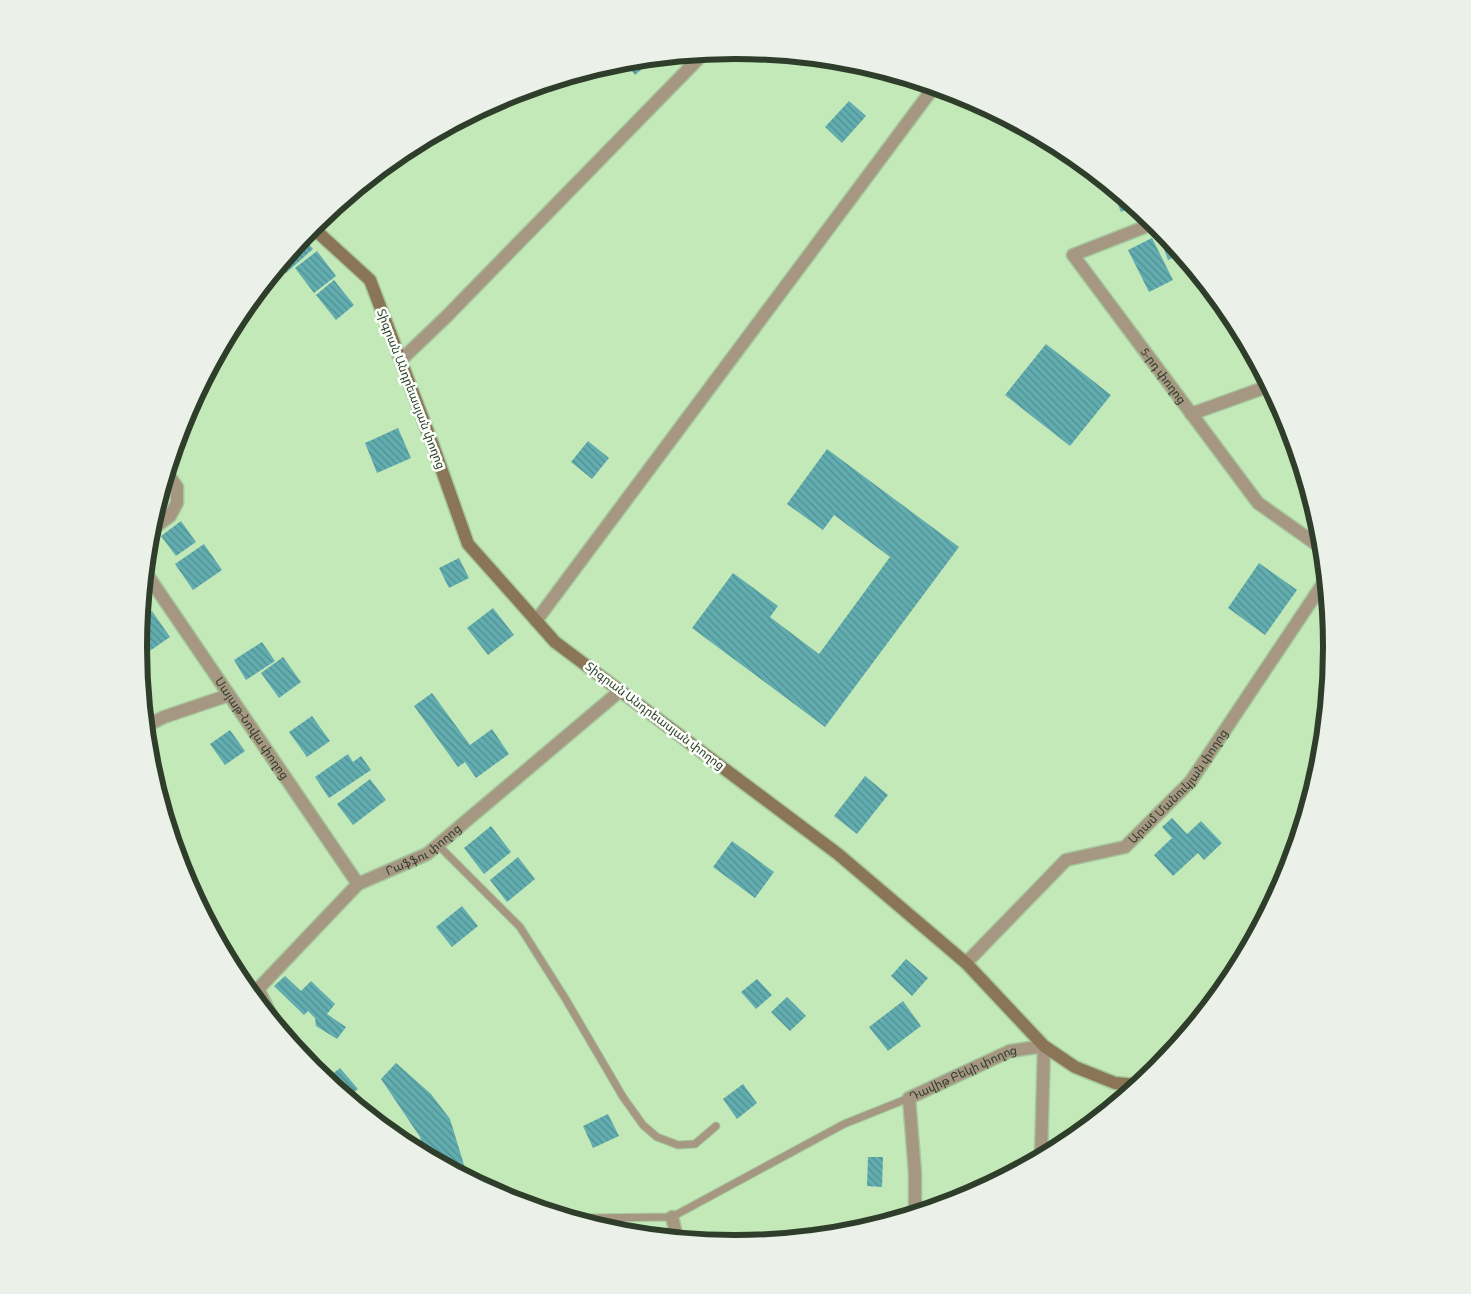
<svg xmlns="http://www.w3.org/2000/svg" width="1471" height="1294" viewBox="0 0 1471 1294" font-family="'Source Sans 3','Noto Sans Armenian',sans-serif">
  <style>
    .building { fill: url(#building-back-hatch) }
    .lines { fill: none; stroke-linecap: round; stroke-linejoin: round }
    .service-casing { stroke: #a6c79d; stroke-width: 9 }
    .minor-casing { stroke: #a6c79d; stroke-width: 15 }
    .secondary-casing { stroke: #a6c79d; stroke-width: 15 }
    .service { stroke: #a59782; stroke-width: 7 }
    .minor { stroke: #a59782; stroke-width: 12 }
    .secondary { stroke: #8a7657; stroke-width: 12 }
    .labels { text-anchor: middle; stroke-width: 5; stroke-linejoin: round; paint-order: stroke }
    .street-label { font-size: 12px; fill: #2f3e2b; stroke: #fbfffa }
    .rim { fill: none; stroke: #2f3e2b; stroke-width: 6 }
  </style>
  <defs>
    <pattern id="building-back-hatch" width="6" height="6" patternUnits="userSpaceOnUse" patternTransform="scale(1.25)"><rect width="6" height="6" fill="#62adb0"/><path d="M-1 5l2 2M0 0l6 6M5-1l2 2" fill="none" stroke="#518e8f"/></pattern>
  </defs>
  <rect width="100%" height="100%" fill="#c4e9b9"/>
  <!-- building -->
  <g class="building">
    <path d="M646,59L649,63L635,75L624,61Z"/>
    <path d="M849,101L866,116L842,143L825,127Z"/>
    <path d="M1114,189L1135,206L1121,212L1112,190Z"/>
    <path d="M1166,235L1169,239L1182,254L1168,260L1160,238Z"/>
    <path d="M303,237L313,249L286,273L280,266Z"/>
    <path d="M1152,238L1173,280L1149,292L1128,250Z"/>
    <path d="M317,251L336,276L314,293L295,268Z"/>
    <path d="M334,280L354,305L336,320L316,295Z"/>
    <path d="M1046,344L1111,395L1070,446L1005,395Z"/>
    <path d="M398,428L411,458L377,473L365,443Z"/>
    <path d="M588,441L609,458L592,479L571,462Z"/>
    <path d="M827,449L959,547L825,727L692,628L733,573L778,606L770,617L819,654L890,557L834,515L823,530L787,504Z"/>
    <path d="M181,521L196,542L176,556L161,536Z"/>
    <path d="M204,544L222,570L193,590L175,564Z"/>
    <path d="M459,558L469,578L449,588L439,568Z"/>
    <path d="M1259,563L1297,590L1265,635L1228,608Z"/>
    <path d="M493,608L514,635L488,655L467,628Z"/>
    <path d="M152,611L170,637L141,657L139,647L141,618Z"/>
    <path d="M262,642L275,661L246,680L234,660Z"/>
    <path d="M283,657L301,682L279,698L261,673Z"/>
    <path d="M432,693L470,745L492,729L509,754L476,778L465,762L458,767L414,706Z"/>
    <path d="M312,716L330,741L307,757L289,732Z"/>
    <path d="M230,730L245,751L225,765L210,744Z"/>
    <path d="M348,754L353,762L361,756L371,770L329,798L315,777Z"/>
    <path d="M865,776L888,795L857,834L834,816Z"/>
    <path d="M370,779L386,800L353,825L337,804Z"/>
    <path d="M1172,818L1187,834L1201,821L1222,843L1204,860L1198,853L1173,876L1154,855L1172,838L1162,827Z"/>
    <path d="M491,826L511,852L484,874L464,848Z"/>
    <path d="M732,841L774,872L755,898L713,867Z"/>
    <path d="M518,857L535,879L507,902L490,880Z"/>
    <path d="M462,906L478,926L452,947L436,927Z"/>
    <path d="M220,941L241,966L235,972L219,942Z"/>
    <path d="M906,959L928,978L912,996L891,976Z"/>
    <path d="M285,976L301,991L311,981L335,1004L327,1014L346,1027L337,1039L316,1026L315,1018L308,1011L304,1015L274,986Z"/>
    <path d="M757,979L772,995L756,1009L741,992Z"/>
    <path d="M787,997L806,1016L790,1031L771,1012Z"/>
    <path d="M903,1001L921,1026L888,1051L869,1027Z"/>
    <path d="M396,1063L431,1094L450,1119L468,1178L425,1155L420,1137L381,1079Z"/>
    <path d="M340,1068L358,1089L348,1097L326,1079Z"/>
    <path d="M743,1084L757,1103L737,1119L723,1099Z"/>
    <path d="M608,1114L619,1136L593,1148L583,1126Z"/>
    <path d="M868,1157H883L882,1187L867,1186Z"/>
  </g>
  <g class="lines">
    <!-- service casing -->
    <g class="service-casing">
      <g id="service">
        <path d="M438,845L520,927L565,998L623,1097L643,1125L657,1137L678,1145L695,1144L716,1126"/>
        <path d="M577,1220L582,1218L672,1217L844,1124L909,1098"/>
      </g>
    </g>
    <!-- minor casing -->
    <g class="minor-casing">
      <g id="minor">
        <path id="s1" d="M1155,223L1073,255L1258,503L1323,549"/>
        <path d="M401,360L446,317L704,53"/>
        <path d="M1191,414L1269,386"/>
        <path d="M150,531L170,516L177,503V487L167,473"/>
        <path id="s2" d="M146,573L358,884"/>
        <path d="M536,621L931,91L932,86"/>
        <path d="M146,726L164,717L229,695"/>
        <path id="s3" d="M966,963L1066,860L1125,847L1191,781L1326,579"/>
        <path id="s4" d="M274,1021L258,989L358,884L427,854L620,691"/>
        <path id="s5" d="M915,1213V1173L909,1098L1010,1051L1044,1046L1041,1157"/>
        <path d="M672,1217L677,1238"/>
      </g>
    </g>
    <!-- secondary casing -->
    <g class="secondary-casing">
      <path id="secondary" d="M312,227L370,280L434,448L468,544L555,642L838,854L966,963L1044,1046L1075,1067L1115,1083L1138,1085"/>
    </g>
    <!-- service -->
    <use href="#service" class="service"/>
    <!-- minor -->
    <use href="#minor" class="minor"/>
    <!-- secondary -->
    <use href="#secondary" class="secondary"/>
  </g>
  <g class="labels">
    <!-- street labels -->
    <g class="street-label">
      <text dy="4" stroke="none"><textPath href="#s1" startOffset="239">5-րդ փողոց</textPath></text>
      <text transform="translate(411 389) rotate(69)" y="4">Տիգրան Անդրեասյան փողոց</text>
      <text transform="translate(655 716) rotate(37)" y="4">Տիգրան Անդրեասյան փողոց</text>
      <text dy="4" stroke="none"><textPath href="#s2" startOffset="188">Սայաթ-Նովա փողոց</textPath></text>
      <text dy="4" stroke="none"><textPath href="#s3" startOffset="285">Արամ Մանուկյան փողոց</textPath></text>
      <text dy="4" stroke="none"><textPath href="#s4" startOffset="255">Րաֆֆու փողոց</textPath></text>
      <text dy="4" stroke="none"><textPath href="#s5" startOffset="175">Դավիթ Բեկի փողոց</textPath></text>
    </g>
  </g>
  <!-- crop -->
  <path d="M0 0H1471V1294H0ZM147 647a588 588 0 1 1 1176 0a588 588 0 1 1-1176 0Z" fill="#ebf0e9" fill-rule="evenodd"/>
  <path class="rim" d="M147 647a588 588 0 1 1 1176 0a588 588 0 1 1-1176 0Z"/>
</svg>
